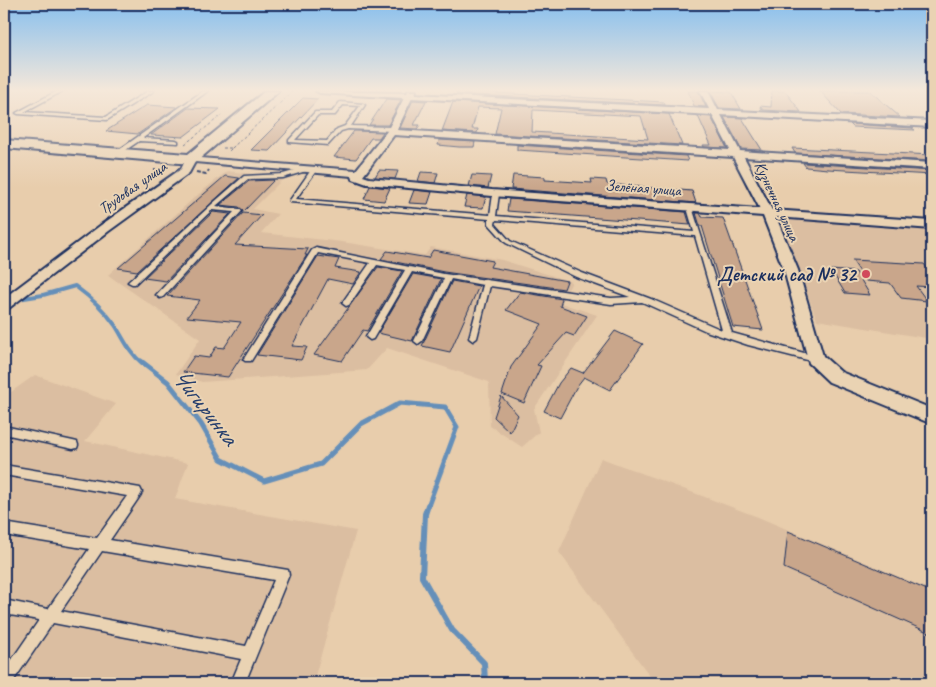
<svg xmlns="http://www.w3.org/2000/svg" width="936" height="687" viewBox="0 0 936 687" font-family="Caveat,sans-serif">
  <style>
    .built { fill: #dbbea1 }
    .lines { fill: none; stroke-linecap: round; stroke-linejoin: round }
    .stream-far2 { stroke: #658fb9; stroke-width: 4 }
    .stream-far1 { stroke: #658fb9; stroke-width: 5 }
    .stream { stroke: #658fb9; stroke-width: 6 }
    .building { fill: #c9a68b; stroke: #1b2f5e; fill-rule: evenodd }
    .lane-casing { stroke: #1b2f5e; stroke-width: 3 }
    .street-casing { stroke: #1b2f5e; stroke-width: 4 }
    .secondary-casing { stroke: #1b2f5e; stroke-width: 4 }
    .path-far1 { stroke: #1b2f5e; stroke-width: 1; stroke-dasharray: 3 2; stroke-linecap: butt }
    .path { stroke: #1b2f5e; stroke-width: 2; stroke-dasharray: 4 2.5; stroke-linecap: butt }
    .lane { fill: #ead3b3; fill-rule: evenodd }
    .street { fill: #ead3b3; fill-rule: evenodd }
    .secondary { fill: #ead3b3; fill-rule: evenodd }
    .poi-dot { fill: #d1495b; stroke: #ead3b3; stroke-width: 2 }
    .labels { text-anchor: middle; stroke-width: 4; stroke-linejoin: round; paint-order: stroke }
    .far-street-label { font-size: 16px; fill: #1b2f5e; stroke: #ead3b3 }
    .poi-label { font-size: 20px; font-weight: bold; fill: #1b2f5e; stroke: #ead3b3; text-anchor: end }
    .near-water-label { font-size: 25px; font-style: italic; fill: #273f6d; stroke: #ead3b3 }
  </style>
  <rect width="100%" height="100%" fill="#e8cdac"/>
  <filter id="ink" filterUnits="userSpaceOnUse"><feTurbulence type="fractalNoise" baseFrequency=".02" numOctaves="2"/><feDisplacementMap in="SourceGraphic" scale="10" xChannelSelector="R" yChannelSelector="G"/><feConvolveMatrix kernelMatrix="1 2 1 2 8 2 1 2 1" color-interpolation-filters="sRGB"/></filter>
  <g filter="url(#ink)">
    <!-- built -->
    <g class="built">
      <path d="M227,171L284,178L253,209L278,214L261,233L342,242L425,255L431,247L502,260L572,282L561,303L597,315L534,409L539,432L522,447L490,426L489,382L387,348L367,370L202,382L176,374L200,339L108,275L194,198Z"/>
      <path d="M778,217L932,228V339L817,320Z"/>
      <path d="M35,375L116,404L85,441L188,463L175,499L356,531L313,683H4V397Z"/>
      <path d="M601,458L758,517L932,591V683H655L559,552Z"/>
    </g>
    <g class="lines">
      <!-- stream-far2 -->
      <path class="stream-far2" d="M18,299L43,295L75,286C90,297 104,309 115,325C124,339 129,352 142,363"/>
      <!-- stream-far1 -->
      <path class="stream-far1" d="M141,361L168,382L201,424L221,459L264,481L321,464L361,424L400,403L445,407L457,427L428,506"/>
      <!-- stream -->
      <path class="stream" d="M428,505L425,514L422,577L452,630L484,663L485,683"/>
    </g>
    <!-- building -->
    <g class="building">
      <path d="M458,91L664,102L665,105L456,94Z"/>
      <path d="M688,91H698L706,107L694,106Z"/>
      <path d="M710,91L731,92L741,109L719,108Z"/>
      <path d="M772,91H785L801,112L763,110L760,106L771,107Z"/>
      <path d="M820,91H870L900,117L841,114Z"/>
      <path d="M303,98L318,99L269,151L251,150Z"/>
      <path d="M386,99L401,100L388,125H369Z"/>
      <path d="M413,100L426,101L414,125H420L417,129L400,128Z"/>
      <path d="M453,102L669,114L682,145L495,134L501,108L478,107L472,129H478L477,133L442,131ZM533,110L641,116L648,139L532,132Z"/>
      <path d="M147,105L177,107L138,134L106,131Z"/>
      <path d="M188,108L220,109L183,137L151,135Z"/>
      <path d="M698,116L711,117L727,148L704,147L703,145H711Z"/>
      <path d="M724,117L742,118L762,150L741,149Z"/>
      <path d="M850,124L912,128L915,130L853,127Z"/>
      <path d="M354,131L383,132L379,138H371L356,159L334,157Z"/>
      <path d="M439,140L475,142L474,147H459L438,145Z"/>
      <path d="M517,145L686,156L688,161L517,150Z"/>
      <path d="M792,148L932,155V161L795,153Z"/>
      <path d="M803,163L932,171V175L828,169L806,167Z"/>
      <path d="M379,170L398,171L395,179L375,177Z"/>
      <path d="M421,172L438,173L435,183L418,181Z"/>
      <path d="M472,175L491,176L488,188L469,186Z"/>
      <path d="M513,175L545,177V180L592,183L591,179L606,180L607,184L692,191L696,203L511,189Z"/>
      <path d="M225,176L239,178L137,271L118,268Z"/>
      <path d="M274,180L244,211L239,207L220,205L249,181Z"/>
      <path d="M370,186L390,188L384,201L364,199Z"/>
      <path d="M414,190L432,192L428,204L409,203Z"/>
      <path d="M467,195L486,197L483,208L464,207Z"/>
      <path d="M509,199L686,212L690,225L507,211Z"/>
      <path d="M213,212L230,214L166,281L144,278Z"/>
      <path d="M243,213L262,215L235,245L308,249L305,255H307L228,377L183,372L194,356L209,358L216,347L224,348L241,322L187,317L200,300L167,296Z"/>
      <path d="M696,213H700L702,217L723,218L763,330L733,327L702,226H700Z"/>
      <path d="M433,250L493,261L490,267L567,281L564,289L444,272L381,259L387,251L428,258Z"/>
      <path d="M318,256L339,259L335,268L361,272L353,284L328,279L292,346L307,347L301,360L257,355Z"/>
      <path d="M852,260L924,264L932,274V287L916,286L927,301L901,298L890,283L866,281Z"/>
      <path d="M378,267L402,271L367,331L363,330L342,361L314,355Z"/>
      <path d="M831,270L856,272L870,295L845,293Z"/>
      <path d="M413,274L441,279L412,341L378,333Z"/>
      <path d="M452,281L479,286L450,352L422,346Z"/>
      <path d="M520,292L562,299L560,306L587,316L574,336L566,333L537,365L541,366L524,403L502,394L511,367L542,324L506,310Z"/>
      <path d="M615,331L643,344L610,390L584,377L577,386L560,418L544,411L559,383L571,368L583,373Z"/>
      <path d="M501,396L518,415L510,432L494,417Z"/>
      <path d="M788,531L932,592V634L784,568Z"/>
    </g>
    <g class="lines">
      <!-- lane casing -->
      <g class="lane-casing">
        <g id="lane">
          <path d="M57,91H63L24,112L106,117L148,91H154L107,120L18,114L16,113Z"/>
          <path d="M203,91H208L143,138L176,140L178,141V143L139,141L120,154H116V152Z"/>
          <path d="M340,102L363,104L365,105L351,126L392,127L395,129L392,131L348,129L341,131L328,145L289,142V140L315,112H332ZM343,105L360,106L345,126L337,129L327,141L295,140L318,115H335Z"/>
          <path d="M304,168L306,169V171L283,178L248,179L216,206L239,209L242,211L163,297L160,298L156,295L234,212L212,210L135,284H132L128,282L212,204L244,176L283,174Z"/>
          <path d="M313,169L316,171L296,199L490,215L493,194L496,192L499,194L496,216L694,232L687,208L688,207H692L732,333L815,356L818,357L820,359L818,361L815,362L748,345L706,331L642,302L611,304L490,286L477,338L473,341L469,338L483,285L451,279L422,341L418,344L414,341L444,278L412,272L373,339L370,340L366,337L405,270L377,265L349,305L346,306L342,303L370,263L318,253L251,361H245L243,359L245,357L312,250L316,248L444,274L611,298L630,297L576,277L506,243L489,224V219L290,202V200L311,170ZM496,220L695,236L722,330L651,299L582,273L510,241L495,224Z"/>
          <path d="M4,426L73,441L77,442L78,445L77,448L73,449L4,434Z"/>
          <path d="M4,465L140,488L142,492L140,496L110,540L288,570L289,575L245,683H231L241,659L53,623L12,683H4V671L39,620L4,614V600L48,609L89,549L4,535V523L97,538L127,496L4,475ZM102,551L274,580L246,646L61,611Z"/>
        </g>
      </g>
      <!-- street casing -->
      <g class="street-casing">
        <g id="street">
          <path d="M316,91L407,93L408,91H416L415,94L709,109L700,91H708L718,110L932,121V127L721,115L740,151L932,163V169L744,157L772,210L932,221V229L776,217L798,270L823,356L841,372L932,409V424L829,382L809,363L784,270L763,216L492,196L367,184L353,179L352,176L195,162L189,173L109,231L9,308L4,310V298L101,225L181,169L187,157L356,170L387,131L404,98L320,93ZM412,98L712,115L730,150L397,130ZM394,135L733,157L760,209L492,190L369,178L363,176Z"/>
          <path d="M927,91H932V93H928Z"/>
        </g>
      </g>
      <!-- secondary casing -->
      <g class="secondary-casing">
        <path id="secondary" d="M265,91H279L196,162L191,164L4,148V140L188,154Z"/>
      </g>
      <!-- path-far1 -->
      <g class="path-far1">
        <path d="M185,144L222,115"/>
        <path d="M223,148H232L228,152"/>
        <path d="M232,148L293,91"/>
      </g>
      <!-- path -->
      <g class="path">
        <path d="M154,170L166,171"/>
        <path d="M196,172L206,174L209,170"/>
      </g>
      <!-- lane -->
      <use href="#lane" class="lane"/>
      <!-- street -->
      <use href="#street" class="street"/>
      <!-- secondary -->
      <use href="#secondary" class="secondary"/>
    </g>
  </g>
  <!-- sky -->
  <linearGradient id="sky" x2="0" y2="1"><stop stop-color="#87bfee"/><stop offset="0.48" stop-color="#f5e8da"/><stop offset="1" stop-color="#f5e8da" stop-opacity="0"/></linearGradient>
  <rect width="936" height="188" fill="url(#sky)"/>
  <!-- markers -->
  <circle class="poi-dot" cx="866" cy="274" r="5"/>
  <g class="labels">
    <!-- far-street labels -->
    <g class="far-street-label">
      <text transform="translate(132 187) rotate(-35)" y="6">Трудовая улица</text>
      <text transform="translate(643 187) rotate(4)" y="6">Зелёная улица</text>
      <text transform="translate(778 201) rotate(65)" y="6">Кузнечная улица</text>
    </g>
    <!-- poi labels -->
    <g class="poi-label">
      <text x="856" y="281">Детский сад № 32</text>
    </g>
    <!-- near-water labels -->
    <g class="near-water-label">
      <text transform="translate(206 406) rotate(52)" y="9">Чигиринка</text>
    </g>
  </g>
  <!-- margin -->
  <rect width="936" height="687" fill="none" stroke="#ead3b3" stroke-width="20"/>
  <rect x="10" y="10" width="916" height="667" fill="none" stroke="#1b2f5e" stroke-width="2" filter="url(#ink)"/>
</svg>
